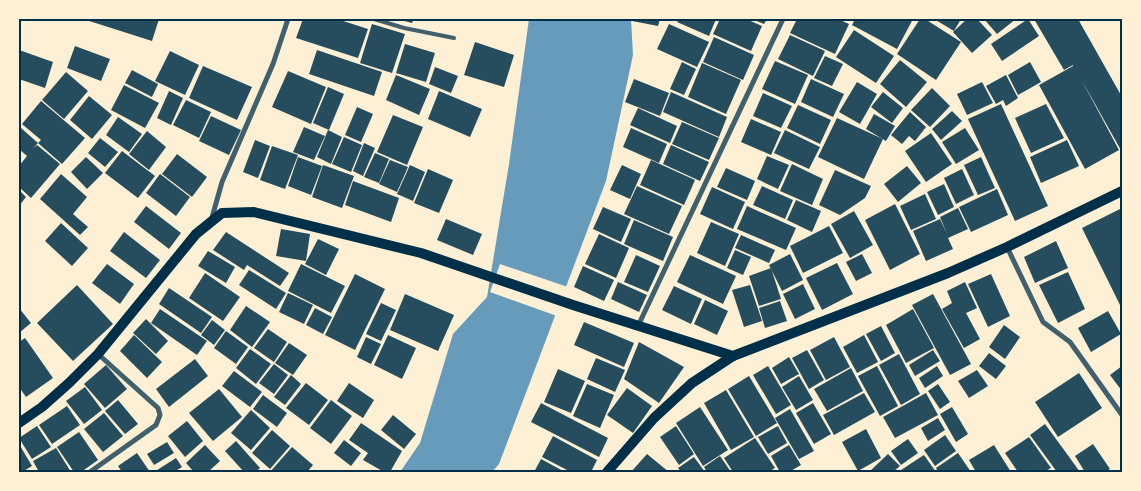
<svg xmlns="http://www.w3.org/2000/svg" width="1141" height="491" viewBox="0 0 1141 491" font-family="'Open Sans',sans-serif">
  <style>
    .water { fill: #669bbc }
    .pier { fill: #fdf0d5 }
    .building { fill: #264d5e }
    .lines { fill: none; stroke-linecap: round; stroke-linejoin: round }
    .service { stroke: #3f606c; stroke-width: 4 }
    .minor { stroke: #3f606c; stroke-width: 5 }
    .secondary { stroke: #003049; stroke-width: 10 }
    .neatline { fill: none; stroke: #003049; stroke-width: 2 }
  </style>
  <rect width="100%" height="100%" fill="#fdf0d5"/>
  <!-- water -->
  <path class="water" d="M529,19H631L633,55L606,181L499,464L492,472H400L420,443L453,334L487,297L509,164Z"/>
  <!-- pier -->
  <path class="pier" d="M500,264L568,287L557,316L490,292Z"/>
  <!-- building -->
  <g class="building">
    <path d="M83,19H159L152,41Z"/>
    <path d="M303,19H337L368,29L358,58L296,38Z"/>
    <path d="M397,19H414L412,23Z"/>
    <path d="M633,19H660L658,26L632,21Z"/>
    <path d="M679,19H716L709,36L677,22Z"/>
    <path d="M720,19H746L762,26L751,51L713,34Z"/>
    <path d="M752,19H767L764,24Z"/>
    <path d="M797,19H838L849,24L835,54L790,33Z"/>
    <path d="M855,19H913L897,49L852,25Z"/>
    <path d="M920,19H925L961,42L936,80L897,54Z"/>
    <path d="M934,19H961L954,31Z"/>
    <path d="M967,19H977L992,35L972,53L953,32Z"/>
    <path d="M984,19H1016L997,34Z"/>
    <path d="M1028,19L1039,36L1002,61L991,44Z"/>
    <path d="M1034,19H1078L1122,97V152L1081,79L1119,150L1085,169L1039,85L1073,66V65L1064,70Z"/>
    <path d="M372,24L405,34L392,73L360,63Z"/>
    <path d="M669,24L709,42L697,67L657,49Z"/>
    <path d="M854,30L894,56L876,83L836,57Z"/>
    <path d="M790,35L825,51L813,76L778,59Z"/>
    <path d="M714,37L754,55L743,80L703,62Z"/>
    <path d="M475,42L514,55L504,87L464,75Z"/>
    <path d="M405,44L435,53L426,82L396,73Z"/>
    <path d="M75,46L110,59L101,81L67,68Z"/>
    <path d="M19,50L53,62L45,88L19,79Z"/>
    <path d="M317,50L382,72L374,96L309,74Z"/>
    <path d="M170,51L199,65L185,95L155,81Z"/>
    <path d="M825,56L843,64L832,86L814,78Z"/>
    <path d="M900,60L927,82L906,107L880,84Z"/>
    <path d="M775,61L808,75L795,104L762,89Z"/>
    <path d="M682,62L696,69L684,95L670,89Z"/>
    <path d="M1030,62L1041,82L1018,95L1008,75Z"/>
    <path d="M702,63L741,80L726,114L688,97Z"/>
    <path d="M203,66L252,87L237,120L189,98Z"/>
    <path d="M435,67L458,76L451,93L429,84Z"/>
    <path d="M132,70L158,84L152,97L125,83Z"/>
    <path d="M288,71L326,87L311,124L272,107Z"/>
    <path d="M66,72L88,91L64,119L42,100Z"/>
    <path d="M396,75L430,89L419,115L386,100Z"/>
    <path d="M1006,75L1018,98L1006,106L1003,100L996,104L986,86Z"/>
    <path d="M634,79L669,93L660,116L625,102Z"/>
    <path d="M811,79L844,94L833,117L801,102Z"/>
    <path d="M857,82L877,94L860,124L839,112Z"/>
    <path d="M982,82L993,103L967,115L957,94Z"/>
    <path d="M124,85L159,103L145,128L111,110Z"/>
    <path d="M328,87L344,94L329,130L313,123Z"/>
    <path d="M932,88L950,106L930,127L911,110Z"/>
    <path d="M169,91L183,98L171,125L157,118Z"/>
    <path d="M439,91L482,109L470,137L428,119Z"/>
    <path d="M671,92L727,117L719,137L663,112Z"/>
    <path d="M883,92L903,108L892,123L871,107Z"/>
    <path d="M763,93L792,106L781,128L753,116Z"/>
    <path d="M89,96L112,115L92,139L70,120Z"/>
    <path d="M186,100L211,112L199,138L173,125Z"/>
    <path d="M41,101L85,138L62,164L38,143L41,140L22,124Z"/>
    <path d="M1001,104L1048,206L1015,221L968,119Z"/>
    <path d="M1046,104L1064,138L1031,153L1015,118Z"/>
    <path d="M798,105L831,120L820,144L787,128Z"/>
    <path d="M357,107L373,114L361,142L345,135Z"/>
    <path d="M638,108L677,126L670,143L630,125Z"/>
    <path d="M952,111L962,121L941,140L932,129Z"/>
    <path d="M910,112L926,127L915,141L909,136L902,144L891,135Z"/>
    <path d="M874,114L895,126L886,141L866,129Z"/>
    <path d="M393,115L423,127L407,165L377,152Z"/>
    <path d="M211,116L241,130L229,155L199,141Z"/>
    <path d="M118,117L142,134L129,152L106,135Z"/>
    <path d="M837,118L883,139L864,179L818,157Z"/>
    <path d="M751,119L781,132L771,155L741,142Z"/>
    <path d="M682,122L719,138L709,160L672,144Z"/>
    <path d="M304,127L325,136L314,160L293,152Z"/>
    <path d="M21,128L38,143L32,149L37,145L60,164L31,198L19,187V166L27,156L19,149V131Z"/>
    <path d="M631,128L667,144L659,163L623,147Z"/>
    <path d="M965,128L979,150L956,164L942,142Z"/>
    <path d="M328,130L342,137L331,164L317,157Z"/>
    <path d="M785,130L820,147L809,169L774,153Z"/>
    <path d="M147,131L166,147L149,170L129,154Z"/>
    <path d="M931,133L952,164L926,182L905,151Z"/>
    <path d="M344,137L362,145L351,172L332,164Z"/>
    <path d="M100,138L118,152L105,167L88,153Z"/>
    <path d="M255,140L270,146L258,178L243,172Z"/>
    <path d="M1067,140L1079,166L1041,183L1030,157Z"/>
    <path d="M364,143L375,148L363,176L353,171Z"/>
    <path d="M671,145L709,162L700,181L663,164Z"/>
    <path d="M272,146L298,155L285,189L260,180Z"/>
    <path d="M122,151L155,176L138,198L105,173Z"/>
    <path d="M375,153L389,159L379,183L364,177Z"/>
    <path d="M177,154L207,177L192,197L162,174Z"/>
    <path d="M767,156L789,165L778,189L757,179Z"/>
    <path d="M86,157L103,173L87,189L71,172Z"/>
    <path d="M298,157L322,166L311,195L288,186Z"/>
    <path d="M981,157L995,188L978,195L964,165Z"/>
    <path d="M390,160L408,167L397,192L379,184Z"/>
    <path d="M651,160L695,180L684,205L640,185Z"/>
    <path d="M792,164L823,179L812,205L780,191Z"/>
    <path d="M323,165L354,176L342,208L312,197Z"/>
    <path d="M410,165L425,172L413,201L397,194Z"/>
    <path d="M622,165L641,174L630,199L610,190Z"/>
    <path d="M907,166L921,183L898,202L884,184Z"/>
    <path d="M726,168L755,181L747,200L717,187Z"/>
    <path d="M428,169L453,180L439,213L414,203Z"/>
    <path d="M962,169L974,195L956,204L944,178Z"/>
    <path d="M835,170L871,186L865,198L840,215L819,205Z"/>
    <path d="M61,174L87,197L73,214L88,227L80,235L40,199Z"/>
    <path d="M160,174L190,197L176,216L146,193Z"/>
    <path d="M353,181L399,198L391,222L345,205Z"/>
    <path d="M944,184L954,207L938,215L927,192Z"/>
    <path d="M637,186L682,206L669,234L624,214Z"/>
    <path d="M762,186L793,200L785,219L753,205Z"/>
    <path d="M712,187L745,202L733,229L700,214Z"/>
    <path d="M997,189L1008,215L971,232L959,207Z"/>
    <path d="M19,190L26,197L19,206Z"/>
    <path d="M925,194L936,219L911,230L900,206Z"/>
    <path d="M796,200L821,211L812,232L787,220Z"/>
    <path d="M895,204L920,254L890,270L865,220Z"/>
    <path d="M146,206L181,233L169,249L134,222Z"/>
    <path d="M747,206L796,228L786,250L737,229Z"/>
    <path d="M603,207L631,219L621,242L593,229Z"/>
    <path d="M958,208L968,229L948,238L953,249L926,261L913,231L940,219L947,234L940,217Z"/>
    <path d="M1122,208V309L1082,228Z"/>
    <path d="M854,211L873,245L850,258L831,224Z"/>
    <path d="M446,219L482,234L473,255L437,240Z"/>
    <path d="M634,220L673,237L663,261L624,244Z"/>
    <path d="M711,222L739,234L725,266L697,253Z"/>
    <path d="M61,223L88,248L72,266L45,241Z"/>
    <path d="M829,226L843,253L803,273L790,246Z"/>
    <path d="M281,229L310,234L306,261L276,256Z"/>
    <path d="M124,232L160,260L146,278L110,251Z"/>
    <path d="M226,232L289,273L280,286L247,265L244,270L213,250Z"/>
    <path d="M599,234L629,248L616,278L585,264Z"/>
    <path d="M741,235L775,250L769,263L735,248Z"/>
    <path d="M318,239L339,249L326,275L305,264Z"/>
    <path d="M1056,241L1068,268L1035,283L1024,257Z"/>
    <path d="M735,250L751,257L743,275L727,268Z"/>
    <path d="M208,251L235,267L226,283L198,266Z"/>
    <path d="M790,254L803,280L782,291L769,265Z"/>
    <path d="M862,254L872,273L856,281L846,262Z"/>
    <path d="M636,255L660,266L648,292L624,282Z"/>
    <path d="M690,255L736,276L723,304L677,282Z"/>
    <path d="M837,263L853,294L822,310L806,278Z"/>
    <path d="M107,264L134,284L120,304L92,283Z"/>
    <path d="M301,264L345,286L331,313L288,291Z"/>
    <path d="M583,266L614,280L604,301L574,287Z"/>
    <path d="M771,268L781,299L759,306L749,276Z"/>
    <path d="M249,270L286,293L276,309L239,285Z"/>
    <path d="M1068,272L1085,309L1058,323L1039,285Z"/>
    <path d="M205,273L240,297L223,321L189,298Z"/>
    <path d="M355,274L385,289L355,350L325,335Z"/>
    <path d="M991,274L1010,316L988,327L968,284Z"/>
    <path d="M618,282L647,295L639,312L611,299Z"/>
    <path d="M965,282L977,308L966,313L980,339L964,348L942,309L952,303L947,291Z"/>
    <path d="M803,284L815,309L795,319L783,294Z"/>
    <path d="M77,285L113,324L73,361L37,323Z"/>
    <path d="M750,285L762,321L744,327L732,290Z"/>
    <path d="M674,286L702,299L691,324L662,310Z"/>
    <path d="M169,288L212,317L201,333L159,304Z"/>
    <path d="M288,293L313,305L304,324L279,312Z"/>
    <path d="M405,294L454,315L438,351L390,330Z"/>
    <path d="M933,294L971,364L950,375L912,305Z"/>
    <path d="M705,300L728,311L717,335L694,324Z"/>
    <path d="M780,301L787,321L765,328L759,308Z"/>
    <path d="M381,303L396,310L381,341L366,334Z"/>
    <path d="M246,306L270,322L252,347L230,330Z"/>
    <path d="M19,308L31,323L19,333Z"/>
    <path d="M315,308L332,317L323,334L306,325Z"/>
    <path d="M160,309L207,341L197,355L151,323Z"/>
    <path d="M913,309L934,348L906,363L886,325Z"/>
    <path d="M1108,311L1121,334L1091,352L1078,328Z"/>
    <path d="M146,319L168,341L156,354L133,333Z"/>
    <path d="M212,320L225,330L214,345L201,335Z"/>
    <path d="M584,322L634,343L624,367L574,345Z"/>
    <path d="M1004,325L1020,337L1005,359L989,347Z"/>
    <path d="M881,326L895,353L881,361L866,334Z"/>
    <path d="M268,329L287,342L274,362L254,348Z"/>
    <path d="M226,331L248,347L236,364L214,348Z"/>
    <path d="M134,335L162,362L147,378L120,351Z"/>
    <path d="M388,335L416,348L402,379L374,365Z"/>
    <path d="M864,335L878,362L857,373L843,347Z"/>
    <path d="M366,337L381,344L371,364L357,357Z"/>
    <path d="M834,337L850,367L826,380L810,350Z"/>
    <path d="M25,338L53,378L26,397L19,387V342Z"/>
    <path d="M639,342L684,367L659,403L624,379Z"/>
    <path d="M289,343L307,355L293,375L275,363Z"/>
    <path d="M250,349L271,364L256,384L236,368Z"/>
    <path d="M807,350L824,380L809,389L792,358Z"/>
    <path d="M933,350L940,361L915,376L909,365Z"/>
    <path d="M989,353L1006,366L996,379L979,366Z"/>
    <path d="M899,354L920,394L901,405L879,365Z"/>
    <path d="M789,357L799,374L781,384L772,368Z"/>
    <path d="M596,358L625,370L615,392L587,379Z"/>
    <path d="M195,359L208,376L169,407L156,389Z"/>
    <path d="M274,364L288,375L274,394L259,383Z"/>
    <path d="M106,365L127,389L105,408L84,384Z"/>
    <path d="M768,366L791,405L776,414L753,375Z"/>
    <path d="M877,366L898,406L880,416L858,376Z"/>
    <path d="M937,366L943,376L925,388L919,378Z"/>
    <path d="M1122,366V391L1110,375Z"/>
    <path d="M851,368L863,391L827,411L814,389Z"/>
    <path d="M558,369L585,381L571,413L544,402Z"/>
    <path d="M977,370L988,386L969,398L958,381Z"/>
    <path d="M234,371L262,392L250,407L222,386Z"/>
    <path d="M1079,373L1102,408L1058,437L1035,402Z"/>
    <path d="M291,375L301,384L285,405L274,397Z"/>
    <path d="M749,376L777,423L756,436L728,389Z"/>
    <path d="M799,376L813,400L796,410L782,387Z"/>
    <path d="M306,383L328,400L309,425L286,408Z"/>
    <path d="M349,383L374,400L363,418L337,401Z"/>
    <path d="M587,384L614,395L600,428L573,416Z"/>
    <path d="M938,384L950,402L940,409L928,391Z"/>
    <path d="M85,387L102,410L84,424L66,401Z"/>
    <path d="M627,388L652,406L633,433L607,415Z"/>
    <path d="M219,389L242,417L213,441L189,413Z"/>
    <path d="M726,390L754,437L731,450L704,403Z"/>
    <path d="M864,393L875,412L834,435L823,415Z"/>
    <path d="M926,393L938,415L895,438L883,417Z"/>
    <path d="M263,395L287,413L277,427L253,409Z"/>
    <path d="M118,400L138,424L125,434L105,411Z"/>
    <path d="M331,400L352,416L331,444L310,428Z"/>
    <path d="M541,403L608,438L599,457L531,422Z"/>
    <path d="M813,403L831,434L814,444L796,413Z"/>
    <path d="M67,406L80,425L52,444L39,425Z"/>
    <path d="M700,407L728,450L703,466L676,423Z"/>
    <path d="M952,407L968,434L956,442L940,414Z"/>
    <path d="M790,409L814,451L799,459L775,418Z"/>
    <path d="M251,410L270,428L251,450L231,433Z"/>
    <path d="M104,413L123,436L103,452L84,429Z"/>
    <path d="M393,415L416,434L404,449L381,430Z"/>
    <path d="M938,418L945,430L928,441L921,428Z"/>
    <path d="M187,421L203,441L185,457L168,436Z"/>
    <path d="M361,423L402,451L390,472H384L363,460L368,453L349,440Z"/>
    <path d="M1045,424L1067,454L1080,472H1057L1030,435Z"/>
    <path d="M37,426L51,447L32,459L19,438Z"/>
    <path d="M676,426L694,454L679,465L660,437Z"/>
    <path d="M778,426L787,443L768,454L758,437Z"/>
    <path d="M866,429L881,458L858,471L842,442Z"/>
    <path d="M272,430L290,446L270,469L252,453Z"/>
    <path d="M79,432L98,460L81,472H74L57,447Z"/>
    <path d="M945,435L956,451L935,466L924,450Z"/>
    <path d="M553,436L597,460L591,472H571L542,457Z"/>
    <path d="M1029,437L1051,468L1044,472H1018L1005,453Z"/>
    <path d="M755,438L775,468L768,472H733L724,458Z"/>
    <path d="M908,439L918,453L901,465L891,451Z"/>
    <path d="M344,440L361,453L351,466L334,453Z"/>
    <path d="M236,441L260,468L256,472H244L225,451Z"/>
    <path d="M167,442L174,453L154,465L147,454Z"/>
    <path d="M19,444L32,466L22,472H19Z"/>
    <path d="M1093,444L1110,469L1105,472H1085L1075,456Z"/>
    <path d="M205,445L220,461L208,472H194L186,463Z"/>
    <path d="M789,445L801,465L789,472H780L771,456Z"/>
    <path d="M994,445L1011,472H976L969,460Z"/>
    <path d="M292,447L313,465L307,472H270Z"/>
    <path d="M56,448L71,472H39L33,461Z"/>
    <path d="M137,453L150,472H122L118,466Z"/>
    <path d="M958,453L971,472H938L936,468Z"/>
    <path d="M647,454L669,472H631Z"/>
    <path d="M888,454L900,466L893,472H869Z"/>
    <path d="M924,455L936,472H903L901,470Z"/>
    <path d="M720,456L731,472H707L704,467Z"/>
    <path d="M694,457L705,472H681L678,468Z"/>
    <path d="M176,458L182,467L174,472H154Z"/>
    <path d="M541,459L565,472H534Z"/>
  </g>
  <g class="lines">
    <!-- service -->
    <path class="service" d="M374,19L404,28L454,38"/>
    <!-- minor -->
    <g class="minor">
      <path d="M211,221L222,182L273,64L288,19"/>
      <path d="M1007,247L1043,322L1070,342L1122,415"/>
      <path d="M638,326L783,19"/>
      <path d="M90,472L156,425L160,415L158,408L98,354"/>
    </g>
    <!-- secondary -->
    <g class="secondary">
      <path d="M19,423L42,407L69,383L98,354L196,234L222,213L254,212L421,253L573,305L733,356"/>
      <path d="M607,472L654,418L692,383L733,356L948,273L1007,247L1122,191"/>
    </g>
  </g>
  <!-- border -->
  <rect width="1141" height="491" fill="none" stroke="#fdf0d5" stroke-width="40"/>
  <rect x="20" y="20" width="1101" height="451" class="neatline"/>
</svg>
